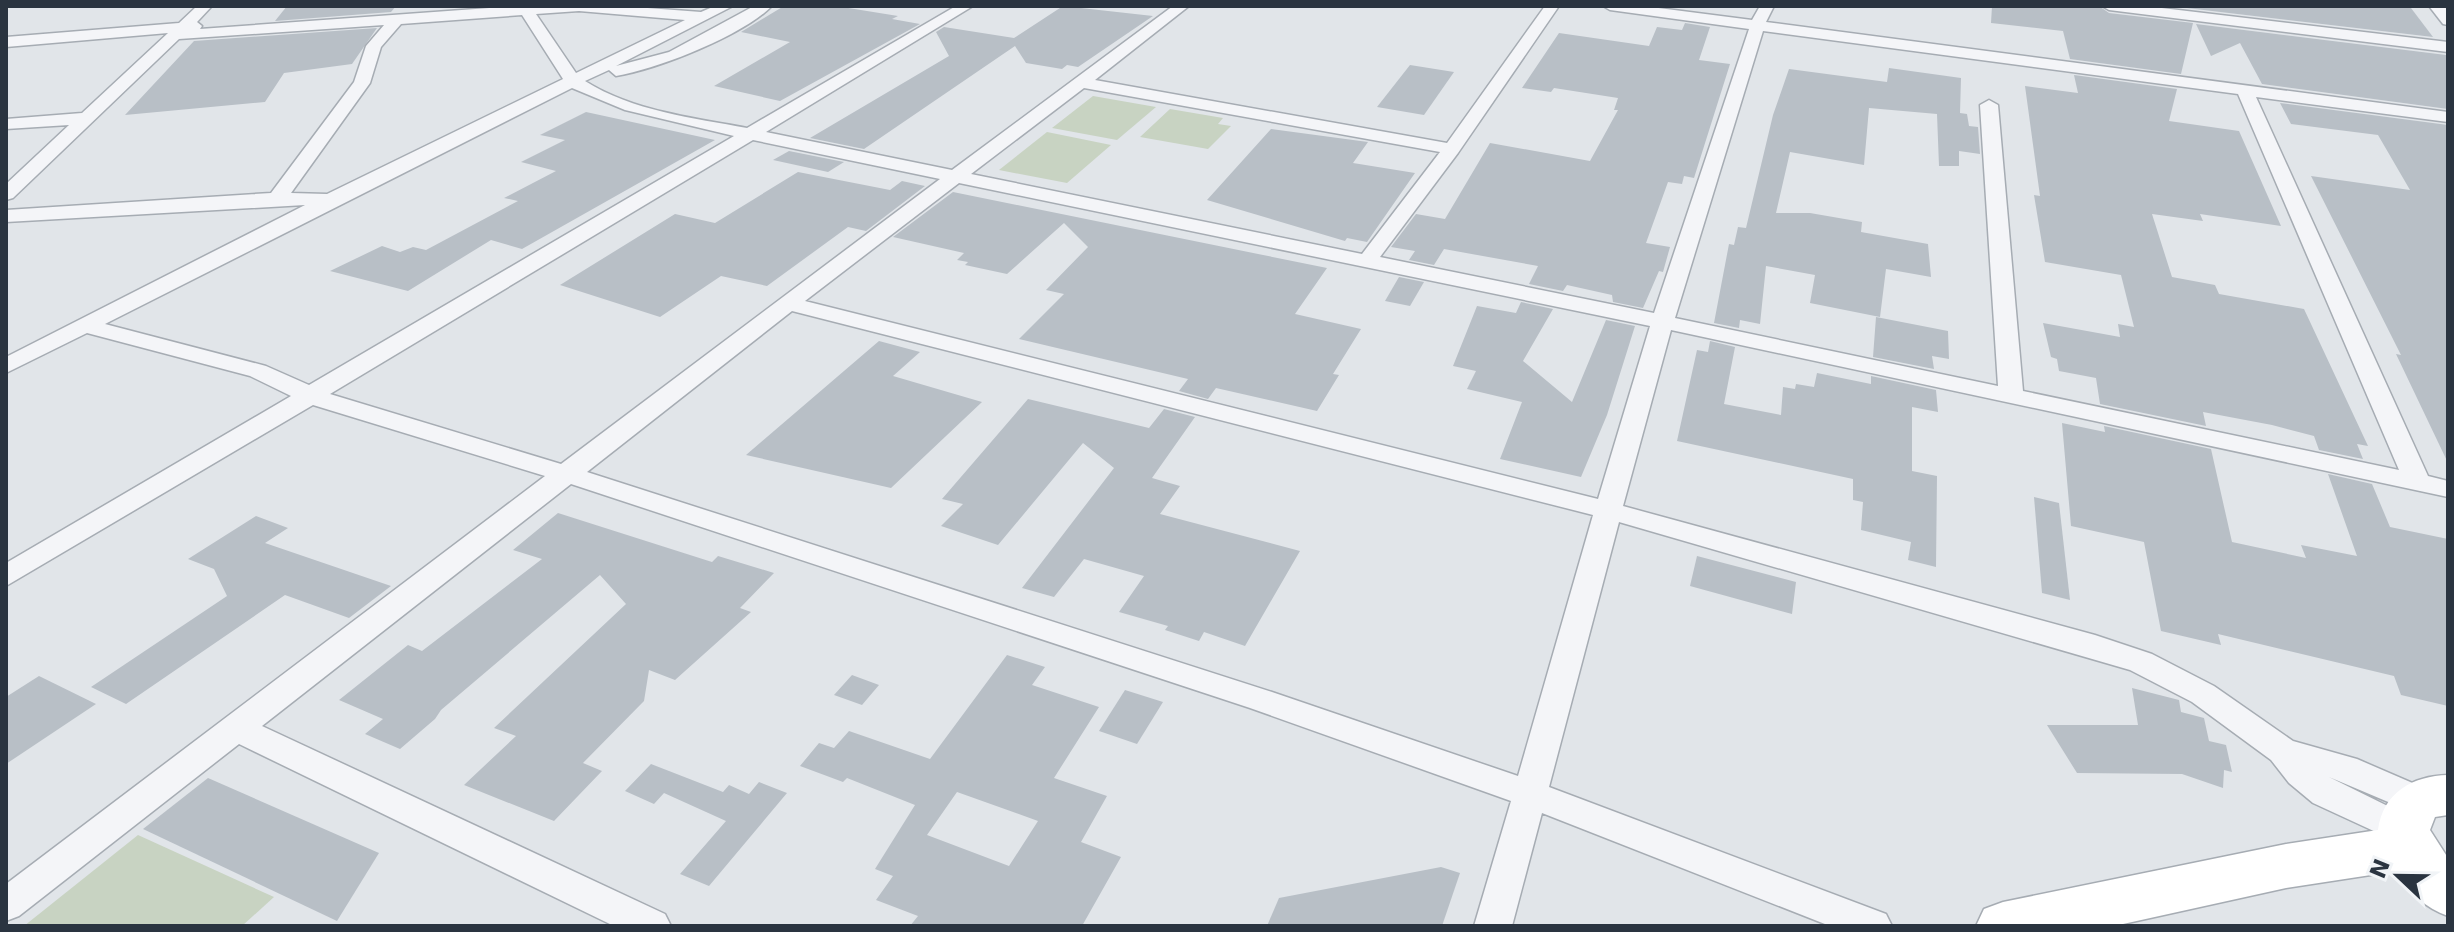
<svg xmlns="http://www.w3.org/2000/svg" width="2454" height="932" viewBox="0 0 2454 932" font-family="'DejaVu Sans',sans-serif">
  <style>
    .green { fill: #c8d3c2 }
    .building { fill: #b8bfc6; fill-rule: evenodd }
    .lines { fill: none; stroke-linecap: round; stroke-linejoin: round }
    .street-casing { stroke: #a6acb3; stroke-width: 3 }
    .secondary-casing { stroke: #a6acb3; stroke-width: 3 }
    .street { fill: #f4f5f8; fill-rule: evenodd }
    .secondary { fill: #fff; fill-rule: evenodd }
  </style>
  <rect width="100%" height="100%" fill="#e1e5e9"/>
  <!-- green -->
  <g class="green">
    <path d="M1093,96L1156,107L1117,140L1052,128Z"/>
    <path d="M1170,109L1223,118L1218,124L1231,126L1208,149L1140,137Z"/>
    <path d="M1047,132L1111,145L1067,183L999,170Z"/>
    <path d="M138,835L274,897L242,926H24Z"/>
  </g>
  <!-- building -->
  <g class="building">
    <path d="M287,6H396L391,12L275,21Z"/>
    <path d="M784,6H836L898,16L892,19L920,24L780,101L714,86L790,42L741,32Z"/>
    <path d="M1063,6L1153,16L1078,67L1067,65L1062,69L1026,63L1015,46L864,149L810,138L949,56L936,32L944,27L1014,38Z"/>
    <path d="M1992,6H2099L2109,13L2193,23L2181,74L2070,59L2063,31L1991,23Z"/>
    <path d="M2170,6H2399L2411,8L2433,37Z"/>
    <path d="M1685,23L1710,27L1699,60L1730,64L1694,178L1684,176L1682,184L1668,182L1646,243L1670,247L1663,272L1659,271L1643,308L1613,302L1612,295L1567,285L1563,291L1529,284L1538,266L1444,249L1434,265L1409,260L1415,251L1391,247L1416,214L1445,219L1490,143L1590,161L1618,110H1614L1618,98L1554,88L1551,92L1522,88L1559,33L1649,46L1657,27L1682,30Z"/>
    <path d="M2196,24L2446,55L2448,109L2262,84L2240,43L2211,56Z"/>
    <path d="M377,28L352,64L284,73L265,102L125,115L194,41Z"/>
    <path d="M1410,65L1454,72L1424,115L1377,107Z"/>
    <path d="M1889,68L1961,78L1960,113L1967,114L1969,126L1978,127L1980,154L1959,151V166H1939L1937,114L1869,108L1864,165L1790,152L1776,213H1810L1862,222L1861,232L1928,244L1931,277L1886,269L1880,317L1810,303L1815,275L1766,266L1760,324L1740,320L1739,328L1714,323L1729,244L1734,245L1738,227L1746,228L1773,115L1789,69L1887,82Z"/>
    <path d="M2074,75L2177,89L2169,121L2239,131L2281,226L2200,214L2203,221L2152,214L2172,277L2215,285L2219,294L2304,309L2368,446L2357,444L2363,459L2319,450L2314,436L2272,425L2203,412L2206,426L2100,404L2096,378L2059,371L2057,359L2051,357L2043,323L2120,337L2118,324L2134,327L2121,275L2045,262L2034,195L2040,196L2025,86L2078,93Z"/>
    <path d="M2280,103L2448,125V463L2396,354L2401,355L2311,176L2410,190L2378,135L2291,124Z"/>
    <path d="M586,112L715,140L522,249L491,240L408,291L330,271L382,246L400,252L413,247L426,250L518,201L504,198L556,171L521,162L565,140L540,135Z"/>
    <path d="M1271,129L1368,142L1353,163L1415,173L1367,242L1347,238L1345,241L1207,200Z"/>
    <path d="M789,151L844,162L828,172L773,160Z"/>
    <path d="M798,172L890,190L902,181L925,186L866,231L848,227L767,286L721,276L660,317L560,285L675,214L715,223Z"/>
    <path d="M953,192L1327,268L1295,314L1361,329L1333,374L1339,375L1317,411L1216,388L1208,399L1179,391L1188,379L1019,339L1064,294L1046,290L1088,247L1064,223L1007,274L965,265L968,262L957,260L964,253L893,237Z"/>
    <path d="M1399,277L1424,282L1410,306L1385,301Z"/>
    <path d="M1521,302L1553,309L1523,361L1572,402L1606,320L1635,326L1607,415L1581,477L1500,459L1522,402L1467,389L1476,371L1453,366L1477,306L1516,313Z"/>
    <path d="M1876,317L1948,331L1949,359L1932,356L1934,369L1873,357Z"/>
    <path d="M879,341L920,352L893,376L982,402L891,488L746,455Z"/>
    <path d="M1710,341L1735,347L1724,404L1781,415L1783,387L1795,389L1796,384L1814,387L1817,373L1871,384V376L1936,390L1938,412L1912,407V471L1937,476L1936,567L1908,560L1911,542L1861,530L1863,502L1853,500V479L1677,441L1697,350L1708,352Z"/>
    <path d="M1028,399L1149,428L1164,409L1195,417L1152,478L1180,486L1160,514L1300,551L1245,646L1204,632L1199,641L1165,630L1168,626L1119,612L1144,576L1084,559L1054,597L1022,588L1114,468L1083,443L998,545L941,526L963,504L942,499Z"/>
    <path d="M2062,423L2105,432L2104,426L2211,449L2232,542L2306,558L2301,545L2357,556L2328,474L2372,484L2390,527L2448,539V706L2401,695L2394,676L2218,634L2221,645L2161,631L2144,542L2071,526Z"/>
    <path d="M2034,497L2059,503L2070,600L2042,593Z"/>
    <path d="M558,513L712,562L718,556L774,573L740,608L751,612L675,680L649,670L644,701L583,763L602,771L554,821L464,785L516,736L494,728L626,604L600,575L441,710L435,719L400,749L365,734L383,719L339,700L408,645L422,651L542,559L513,550Z"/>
    <path d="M256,516L288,528L265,543L391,586L349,618L285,595L126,704L91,687L227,596L214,569L188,559Z"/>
    <path d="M1697,556L1796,582L1792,614L1690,586Z"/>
    <path d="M1007,655L1045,667L1032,685L1099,707L1054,778L1107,796L1081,842L1121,857L1082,926H910L918,916L876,900L893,876L875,869L915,805L847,778L843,782L800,766L819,743L834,748L849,731L930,759ZM957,792L1038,821L1009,866L927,835Z"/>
    <path d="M852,675L879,685L862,705L834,695Z"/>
    <path d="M39,676L96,704L6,764V697Z"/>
    <path d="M2132,688L2179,700L2181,712L2204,718L2209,741L2226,745L2232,772L2224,770L2223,788L2182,774L2077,773L2047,725H2138Z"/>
    <path d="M1125,690L1163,702L1137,744L1099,731Z"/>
    <path d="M651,764L723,792L729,785L749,794L759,782L787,793L709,886L680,874L726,821L664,793L654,804L625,791Z"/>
    <path d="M208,778L379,853L337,921L143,829Z"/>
    <path d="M1441,867L1460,873L1442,926H1267L1279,898Z"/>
  </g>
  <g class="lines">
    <!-- street casing -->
    <g class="street-casing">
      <g id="street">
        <path d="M197,6H212L197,22L202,26L200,29L517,6H621L701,12L715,6H733L616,66L669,52L754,6H772C742,36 658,69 616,76L609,70L585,81C632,111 694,118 747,128L956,6H973L766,132L952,170L1173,6H1189L1095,80L1447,143L1545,6H1559L1458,153L1380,257L1654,313L1749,29L1610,10L1603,6H1643L1752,20L1760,6H1774L1766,22L2448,112V122L2256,97L2428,476L2448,481V497L1671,330L1623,506L2095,635L2152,654L2214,686L2293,741L2357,759L2431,791L2436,801L2431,811L2419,815L2329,777L2416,820L2422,830L2416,840L2404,845L2313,803L2289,783L2271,760L2192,702L2130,670L1619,522L1549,787L1886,914L1892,926H1830L1542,813L1512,926H1474L1511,801L1250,708L571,484L262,726L665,914L671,926H614L239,744L19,916L6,921V884L545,476L313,405L6,586V563L291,396L250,376L87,333L6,373V357L305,205L6,222V210L271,193L354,82L366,46L384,25L179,39L13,198L6,200V184L69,125L6,129V119L82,113L168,33L6,47V37L179,23ZM579,11L685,20L576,73L536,14ZM522,15L563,79L327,194L291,193L370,83L381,47L401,24ZM1763,31L2238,94L2399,470L2023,391L1998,105L1989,100L1980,105L1998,386L1675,318ZM572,88L625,110L734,136L309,385L266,366L105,324ZM1084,88L1440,152L1362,254L971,174ZM753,140L940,179L561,464L330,394ZM959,183L1650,326L1598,499L805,301ZM792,311L1593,515L1518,776L1272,692L587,472Z"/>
        <path d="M2102,6H2145L2448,42V52L2109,10Z"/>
        <path d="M2429,6H2444L2448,11V25L2443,24Z"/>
      </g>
    </g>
    <!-- secondary casing -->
    <g class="secondary-casing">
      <path id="secondary" d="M2448,775V815L2435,817L2430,830L2448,858V916C2426,908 2408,893 2397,871L2286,888L2114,926H1976L1984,909L2003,902L2286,844L2378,830C2383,792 2413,776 2448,775Z"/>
    </g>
    <!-- street -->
    <use href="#street" class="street"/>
    <!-- secondary -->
    <use href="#secondary" class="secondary"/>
  </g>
  <!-- border -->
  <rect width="2454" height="932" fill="none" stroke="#2a3440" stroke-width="16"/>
  <!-- north arrow -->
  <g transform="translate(2398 876) rotate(292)" stroke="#f1f4f7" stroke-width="6" paint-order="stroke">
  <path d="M0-6L14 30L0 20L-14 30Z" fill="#2a3440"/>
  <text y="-12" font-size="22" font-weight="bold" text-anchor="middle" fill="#2a3440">N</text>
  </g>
</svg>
